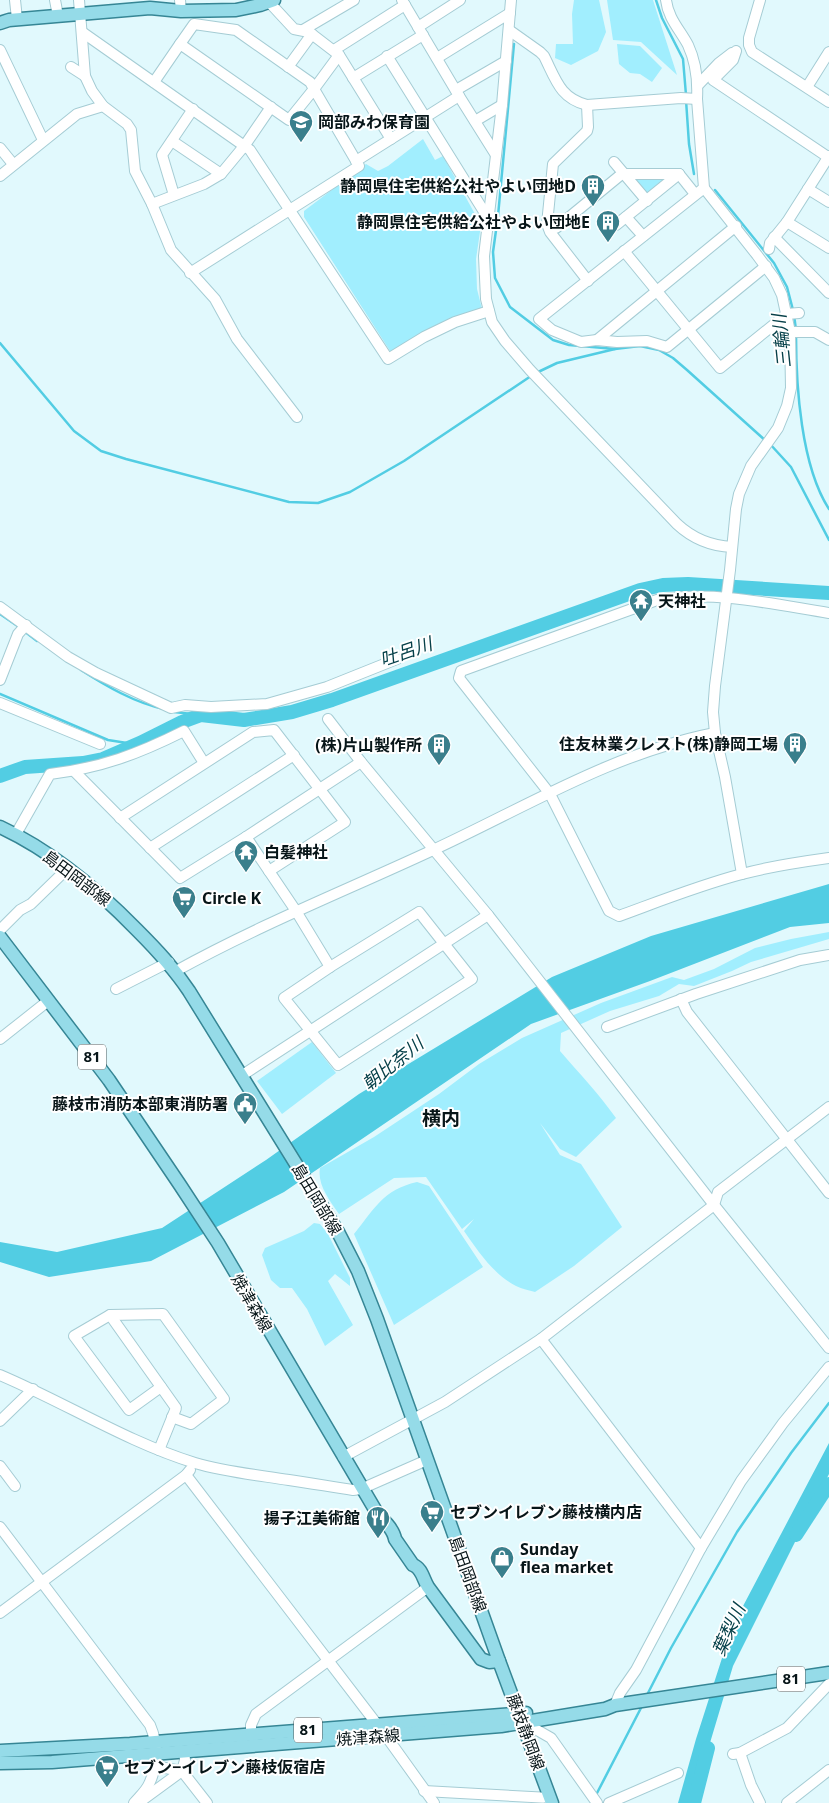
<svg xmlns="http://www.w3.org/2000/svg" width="829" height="1803" viewBox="0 0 829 1803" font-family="'Noto Sans','Noto Sans JP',sans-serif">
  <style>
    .green { fill: #a1eefe }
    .water { fill: #52cde3 }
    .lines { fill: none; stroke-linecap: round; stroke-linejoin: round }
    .stream { stroke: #52cde3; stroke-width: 2.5 }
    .river { stroke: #52cde3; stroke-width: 14 }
    .minor-casing { stroke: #a5ccd4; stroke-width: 12 }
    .major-casing { stroke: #368695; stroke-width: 15 }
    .minor { stroke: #fff; stroke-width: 10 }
    .major { stroke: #95dbe8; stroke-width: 12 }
    .labels { text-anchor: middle; stroke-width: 4; stroke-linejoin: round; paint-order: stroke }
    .shield { fill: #fff; stroke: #515b5d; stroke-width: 1 }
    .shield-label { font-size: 15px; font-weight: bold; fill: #071518 }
    .poi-label { font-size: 16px; font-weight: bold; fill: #071518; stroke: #fff; text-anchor: start }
    .street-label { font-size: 16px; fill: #071518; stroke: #fff }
    .water-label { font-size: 18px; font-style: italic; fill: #064049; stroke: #fff }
    .quarter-label { font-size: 19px; font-weight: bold; fill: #071518; stroke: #fff }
  </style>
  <rect width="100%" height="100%" fill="#e1f9fd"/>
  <!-- green -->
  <g class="green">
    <path d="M574,0H599L606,32L598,51L571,65L555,58L556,44H573L572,14Z"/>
    <path d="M607,0H653L677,75L641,42L613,40Z"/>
    <path d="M617,44L640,46L662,68L652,82L640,74L630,73L619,64Z"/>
    <path d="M423,139L435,160L443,156L481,225L476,259L477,289L483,313L392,354L304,217V211L366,164L378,171L388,166Z"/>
    <path d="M631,176H670L647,196Z"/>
    <path d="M829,932V939L751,962L732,971L694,986L679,984L659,996L610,1011L561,1033L560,1051C579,1073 599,1094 616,1118L576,1157L560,1149L540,1123L560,1155L581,1164L622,1227L574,1266L535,1292C529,1290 522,1289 516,1286C493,1274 478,1251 464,1231L474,1219L462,1229L426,1177L394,1178L339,1214C329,1200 317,1184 320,1168L374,1137L439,1094L479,1064L522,1038L601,1003L672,977L684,980L714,969L755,948L791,939Z"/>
    <path d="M312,1042L336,1073L282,1114L257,1081Z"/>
    <path d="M417,1182L429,1186L483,1267L394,1325L354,1234C375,1208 383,1190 417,1182Z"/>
    <path d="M314,1223L320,1224L328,1234L350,1278V1286L335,1274L328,1281L353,1325L325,1346L307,1309L292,1288H280L271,1280L262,1255L265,1248L304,1231Z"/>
  </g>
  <!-- water -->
  <g class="water">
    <path d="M829,884V923L790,927L650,981L531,1024L284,1192L151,1261L49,1277L0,1262V1242L57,1252L162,1228L266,1160L359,1094L552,977L651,936Z"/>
    <path d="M829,1443V1474L733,1666L692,1803H678L696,1739L732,1627Z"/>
  </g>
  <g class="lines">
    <!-- stream -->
    <g class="stream">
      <path d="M656,0L662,18L683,59L686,95"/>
      <path d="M514,44L498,216L493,252L495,278L510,307L553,340L569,345L615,349L640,346L659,350L673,358L687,370L766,441"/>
      <path d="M686,100L689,144L694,174"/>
      <path d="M715,190L774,263L787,287L793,310"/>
      <path d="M794,315L796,330"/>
      <path d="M796,335C796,386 801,466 829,509"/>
      <path d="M0,343L74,431L101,451L126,459L289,502L318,503L350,492L404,461L531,376"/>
      <path d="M536,373L557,363L615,349"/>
      <path d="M770,444L791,467L829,540"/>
      <path d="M0,614L19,627"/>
      <path d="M24,631L37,641"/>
      <path d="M81,670C106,686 135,703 164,709"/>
      <path d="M0,694L108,740L127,743H140"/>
      <path d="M174,712L201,715"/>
      <path d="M647,1695L671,1648L737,1532L791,1453L829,1403"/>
      <path d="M596,1795L642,1706"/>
    </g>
    <!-- river -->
    <g class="river">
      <path d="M0,776L25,767L83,763L103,759L140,743L182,722L201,715L244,720L292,712L332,700L640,590L663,585L688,584L829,593"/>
      <path d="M796,1535L829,1484"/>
      <path d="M694,1803L708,1748"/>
    </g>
    <!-- minor casing -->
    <g class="minor-casing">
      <g id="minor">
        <path d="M15,0L17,19"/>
        <path d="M55,0L58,16"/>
        <path d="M79,0L85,76L92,91L103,106L127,124L131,130L135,171L152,204L171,250L215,299L237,339L297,417"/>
        <path d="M180,0L181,11"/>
        <path d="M402,0L459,96L496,155"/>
        <path d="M511,0L502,105L484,256L486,299L492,322L505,341L530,370L677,524C692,538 711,546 732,547"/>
        <path d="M666,0C668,18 680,30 688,45C696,62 698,81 697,99L704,188L757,255L774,278L782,295L790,332L791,388L787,406L778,428L751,466L739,494L736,509L730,570L715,686L713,712L715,733L725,777L742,874"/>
        <path d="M760,0L749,38V45L752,52L829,102"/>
        <path d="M269,2L294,29L309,32L339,55L391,139"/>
        <path d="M418,27L460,0"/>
        <path d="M303,30L354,0"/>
        <path d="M509,30L540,52L544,56C556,80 560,98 587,105L681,98L697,99"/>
        <path d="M82,32L250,150L388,359L424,337L455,322L489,311"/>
        <path d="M180,44L194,24L236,30L310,82L314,89L339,55"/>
        <path d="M0,50L43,140"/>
        <path d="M334,50L405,5"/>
        <path d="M736,51L733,60L713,80L828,157"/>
        <path d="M387,56L488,218"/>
        <path d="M437,58L510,13"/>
        <path d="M71,67L85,76"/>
        <path d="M288,67L312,34"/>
        <path d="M353,78L423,35"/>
        <path d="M154,82L180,44L289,120L314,89L359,166L190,273"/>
        <path d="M698,85L719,63L732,53"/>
        <path d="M807,87L829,52"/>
        <path d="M456,90L506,61"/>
        <path d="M587,105L588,127L587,131L553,164L547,224L550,232L588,281"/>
        <path d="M475,121L502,105"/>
        <path d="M172,141L221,174"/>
        <path d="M0,148L13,164"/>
        <path d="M356,161L459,96"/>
        <path d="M614,162L647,201"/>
        <path d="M625,174H679"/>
        <path d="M679,174L695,194"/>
        <path d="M0,176L77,114L103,106"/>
        <path d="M704,188L539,319L552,330L581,342L597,340L617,342L647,341L667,347L766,266"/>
        <path d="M808,189L829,202"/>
        <path d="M174,195L162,155L193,109"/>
        <path d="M152,204L204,184L221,174L245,145L271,107"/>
        <path d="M626,217L643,236"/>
        <path d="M787,222L829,248"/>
        <path d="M616,225L679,174"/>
        <path d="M556,228L623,173"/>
        <path d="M774,237L829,293"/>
        <path d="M769,249L770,243L787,222L829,156"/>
        <path d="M624,251L720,368L787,314L799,313"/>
        <path d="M790,332H815L829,340"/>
        <path d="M597,340L736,226"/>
        <path d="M0,607L68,657L96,673L171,708L185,705L211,707L267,704L327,687L397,659"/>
        <path d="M829,613C772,604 714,590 657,600L461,671L459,678L550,794L609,911L619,916C660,901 700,885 742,874C771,866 800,862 829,858"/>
        <path d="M0,680L18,634L26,625"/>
        <path d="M0,703L100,744"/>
        <path d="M328,719L361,762L488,915L714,1205L829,1348"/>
        <path d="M74,771L180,878L246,837L361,762"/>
        <path d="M120,818L253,732L274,730L345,822L269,871"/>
        <path d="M16,834L50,774C101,768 138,754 184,731L204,763"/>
        <path d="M246,837L296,911L330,967"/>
        <path d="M150,848L294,755"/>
        <path d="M419,912L472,979L338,1065L284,998L330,967Z"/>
        <path d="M0,930L20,910L31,904L68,868"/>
        <path d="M176,971C259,925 347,890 433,850C526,807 613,753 715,733"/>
        <path d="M116,989L169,962"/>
        <path d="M681,999L687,1012L829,1193"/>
        <path d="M607,1027L696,994L800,960L829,955"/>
        <path d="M0,1039L48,1001"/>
        <path d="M241,1076L488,915"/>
        <path d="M110,1315L176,1408L159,1450"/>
        <path d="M541,1339L701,1548"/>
        <path d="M0,1375C66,1403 127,1442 195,1463C226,1472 257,1475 289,1480C311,1483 332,1487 353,1490L361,1489L427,1460"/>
        <path d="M161,1387L129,1410L74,1336L110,1315L163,1314L224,1399L191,1424L172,1417"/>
        <path d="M0,1421L33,1389"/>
        <path d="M343,1457L445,1402L541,1339L714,1205L718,1192L829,1107"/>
        <path d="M0,1466L15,1486"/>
        <path d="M186,1475L386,1736L434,1803"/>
        <path d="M0,1527L150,1725C158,1744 158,1765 149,1784C146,1791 139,1797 134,1803"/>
        <path d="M0,1613L186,1475L190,1470"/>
        <path d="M615,1705L620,1693L636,1670L701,1548L741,1481L783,1423L829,1367"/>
        <path d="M523,1722L551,1738L597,1803"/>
        <path d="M251,1735V1725L256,1714L428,1587"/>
        <path d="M740,1753L751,1785L760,1803"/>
        <path d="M733,1754L740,1753L787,1728L829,1684"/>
        <path d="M154,1766L182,1771L207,1803"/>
        <path d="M424,1791L550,1798"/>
        <path d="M141,1801L182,1771L185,1760L184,1751"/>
        <path d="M609,1803L678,1773"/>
        <path d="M787,1803L829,1770"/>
      </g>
    </g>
    <!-- major casing -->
    <g class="major-casing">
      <g id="major">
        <path d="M0,23L9,20L150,8L181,11L236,10L260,5L274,0"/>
        <path d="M0,827C52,851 97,889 137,930C157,950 173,967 189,991L338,1232L358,1271L377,1319L499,1661L552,1803"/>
        <path d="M0,937L109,1080L180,1185L218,1243L380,1518C386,1521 394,1532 395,1539L413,1565C422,1568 423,1579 428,1587L481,1659L489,1662L499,1661"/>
        <path d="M0,1751L130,1744L526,1713"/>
        <path d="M0,1763L52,1762L501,1726L605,1709L615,1705L829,1673"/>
      </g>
    </g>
    <!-- minor -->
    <use href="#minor" class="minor"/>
    <!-- major -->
    <use href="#major" class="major"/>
  </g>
  <!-- icons -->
  <defs>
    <g id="school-pin" transform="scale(1.25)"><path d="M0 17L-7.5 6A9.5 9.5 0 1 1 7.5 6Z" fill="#3a7f8c" stroke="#fff"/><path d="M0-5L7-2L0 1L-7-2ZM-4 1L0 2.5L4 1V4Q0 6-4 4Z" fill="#fff"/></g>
    <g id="building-pin" transform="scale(1.25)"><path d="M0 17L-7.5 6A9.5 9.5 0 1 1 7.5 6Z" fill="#3a7f8c" stroke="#fff"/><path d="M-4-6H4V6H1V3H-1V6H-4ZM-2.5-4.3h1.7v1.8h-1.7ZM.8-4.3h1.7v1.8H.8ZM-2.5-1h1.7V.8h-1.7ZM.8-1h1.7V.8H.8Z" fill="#fff"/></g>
    <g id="temple-pin" transform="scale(1.25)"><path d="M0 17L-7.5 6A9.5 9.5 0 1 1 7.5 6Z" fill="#3a7f8c" stroke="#fff"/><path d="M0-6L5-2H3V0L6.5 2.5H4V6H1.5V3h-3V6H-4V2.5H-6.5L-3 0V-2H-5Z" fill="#fff"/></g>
    <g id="supermarket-pin" transform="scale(1.25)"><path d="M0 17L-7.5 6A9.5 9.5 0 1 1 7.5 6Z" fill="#3a7f8c" stroke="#fff"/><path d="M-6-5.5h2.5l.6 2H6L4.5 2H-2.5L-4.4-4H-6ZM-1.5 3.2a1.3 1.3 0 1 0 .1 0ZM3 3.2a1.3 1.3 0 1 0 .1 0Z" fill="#fff"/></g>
    <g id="civic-pin" transform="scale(1.25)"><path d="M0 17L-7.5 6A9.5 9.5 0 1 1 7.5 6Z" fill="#3a7f8c" stroke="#fff"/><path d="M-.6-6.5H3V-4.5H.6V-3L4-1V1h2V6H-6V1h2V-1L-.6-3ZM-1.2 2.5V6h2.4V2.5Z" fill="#fff"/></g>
    <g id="restaurant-pin" transform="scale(1.25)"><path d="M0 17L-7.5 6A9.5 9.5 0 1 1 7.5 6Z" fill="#3a7f8c" stroke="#fff"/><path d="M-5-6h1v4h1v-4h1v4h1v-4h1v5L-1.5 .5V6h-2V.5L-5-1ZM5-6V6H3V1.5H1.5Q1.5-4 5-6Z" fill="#fff"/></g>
    <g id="shop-pin" transform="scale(1.25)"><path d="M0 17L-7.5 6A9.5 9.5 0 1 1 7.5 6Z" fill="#3a7f8c" stroke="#fff"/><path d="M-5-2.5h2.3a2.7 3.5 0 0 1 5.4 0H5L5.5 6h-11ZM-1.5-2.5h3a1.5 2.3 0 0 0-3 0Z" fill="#fff"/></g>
  </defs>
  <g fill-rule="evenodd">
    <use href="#school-pin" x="301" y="122"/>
    <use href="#building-pin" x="593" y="186"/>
    <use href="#building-pin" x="608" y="222"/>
    <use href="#temple-pin" x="641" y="601"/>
    <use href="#building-pin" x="795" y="744"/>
    <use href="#building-pin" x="439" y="745"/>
    <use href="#temple-pin" x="246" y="852"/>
    <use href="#supermarket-pin" x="184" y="898"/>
    <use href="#civic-pin" x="245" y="1104"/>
    <use href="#supermarket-pin" x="432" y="1512"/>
    <use href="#restaurant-pin" x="378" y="1518"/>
    <use href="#shop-pin" x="502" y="1558"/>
    <use href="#supermarket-pin" x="107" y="1767"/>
  </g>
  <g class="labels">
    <!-- shield labels -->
    <g class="shield">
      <rect x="78" y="1044.5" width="28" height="25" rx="4"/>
      <rect x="777" y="1666.5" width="28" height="25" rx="4"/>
      <rect x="294" y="1717.5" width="28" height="25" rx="4"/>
    </g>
    <g class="shield-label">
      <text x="92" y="1062">81</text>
      <text x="791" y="1684">81</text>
      <text x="308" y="1735">81</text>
    </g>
    <!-- poi labels -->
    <g class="poi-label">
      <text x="318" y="128">岡部みわ保育園</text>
      <text x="576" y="192" text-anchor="end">静岡県住宅供給公社やよい団地D</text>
      <text x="590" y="228" text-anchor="end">静岡県住宅供給公社やよい団地E</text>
      <text x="658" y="607">天神社</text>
      <text x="778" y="750" text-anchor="end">住友林業クレスト(株)静岡工場</text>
      <text x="422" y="751" text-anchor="end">(株)片山製作所</text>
      <text x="264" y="858">白髪神社</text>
      <text x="202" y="904">Circle K</text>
      <text x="228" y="1110" text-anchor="end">藤枝市消防本部東消防署</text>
      <text x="450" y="1518">セブンイレブン藤枝横内店</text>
      <text x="360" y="1524" text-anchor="end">揚子江美術館</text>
      <text x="520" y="1555">Sunday<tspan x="520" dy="18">flea market</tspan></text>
      <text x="124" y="1773">セブン−イレブン藤枝仮宿店</text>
    </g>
    <!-- street labels -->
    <g class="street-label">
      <text transform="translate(77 878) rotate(37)" y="6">島田岡部線</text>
      <text transform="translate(317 1199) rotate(59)" y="6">島田岡部線</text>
      <text transform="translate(252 1303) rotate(60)" y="6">焼津森線</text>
      <text transform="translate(468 1574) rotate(70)" y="6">島田岡部線</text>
      <text transform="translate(526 1732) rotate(70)" y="6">藤枝静岡線</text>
      <text transform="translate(368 1737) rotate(-4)" y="6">焼津森線</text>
    </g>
    <!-- water labels -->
    <g class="water-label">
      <text transform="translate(782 341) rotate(-96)" y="6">三輪川</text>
      <text transform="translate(406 652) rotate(-19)" y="6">吐呂川</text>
      <text transform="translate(393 1064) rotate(-39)" y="6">朝比奈川</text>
      <text transform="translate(729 1630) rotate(-66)" y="6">葉梨川</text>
    </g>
    <!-- quarter labels -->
    <g class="quarter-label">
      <text x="441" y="1125">横内</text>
    </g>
  </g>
</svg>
